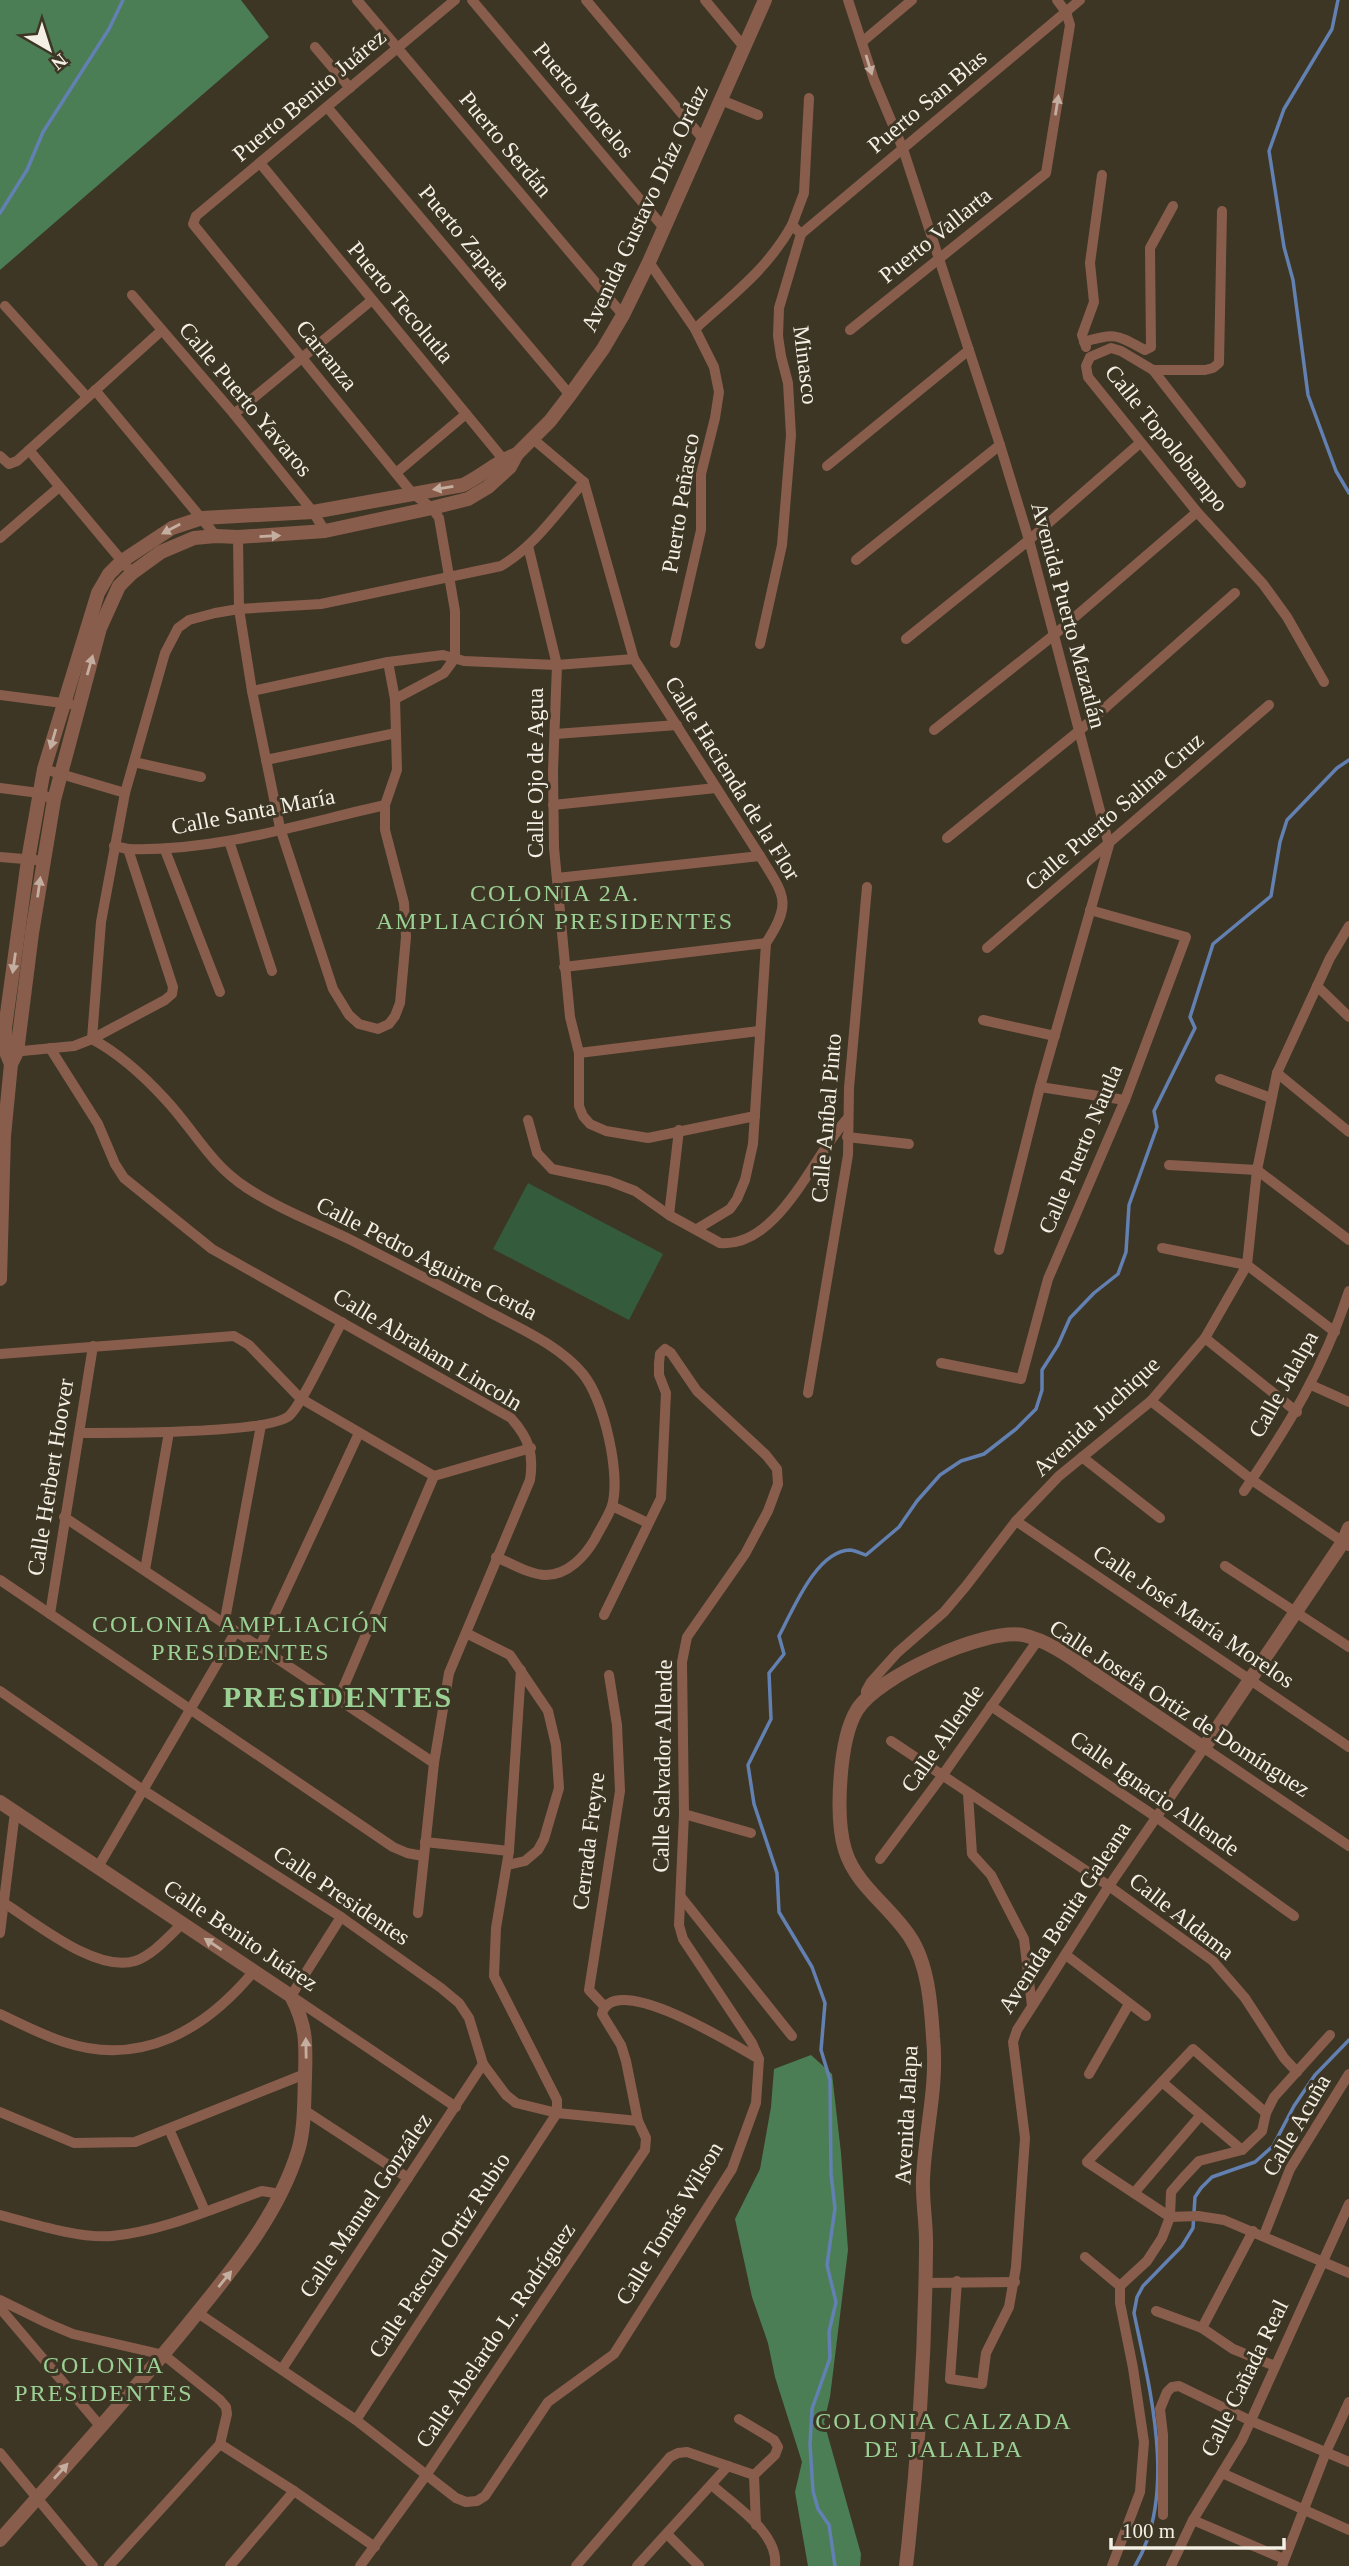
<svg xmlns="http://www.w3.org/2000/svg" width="1349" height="2566" viewBox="0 0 1349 2566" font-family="Georgia,serif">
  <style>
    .green { fill: #345b3c }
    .forest { fill: #4c7e55 }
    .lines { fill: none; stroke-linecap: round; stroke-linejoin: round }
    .stream { stroke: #6280b1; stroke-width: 3.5 }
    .minor { stroke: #895d4c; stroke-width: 10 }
    .tertiary { stroke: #895d4c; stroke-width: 14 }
    .oneway { fill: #c4aea0 }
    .labels { text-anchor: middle; stroke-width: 6; stroke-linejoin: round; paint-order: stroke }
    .street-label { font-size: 23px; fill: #f4f0e5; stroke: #3d3625 }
    .neighbourhood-label { font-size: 24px; letter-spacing: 2px; fill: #9bd195; stroke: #3d3625 }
    .district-label { font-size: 30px; font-weight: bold; letter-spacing: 2px; fill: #9bd195; stroke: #3d3625 }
  </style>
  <rect width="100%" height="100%" fill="#3d3625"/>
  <!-- green -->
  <path class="green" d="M528,1183L663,1254L629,1320L493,1249Z"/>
  <!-- forest -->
  <g class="forest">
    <path d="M0,0H241L269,37L0,270Z"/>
    <path d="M811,2055L832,2074L841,2153L848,2250L830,2397L824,2422L861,2554L860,2566H808L795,2492L802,2462L775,2377L768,2343L752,2297L735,2219L760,2169L771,2107L774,2069Z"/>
  </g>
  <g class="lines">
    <!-- stream -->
    <g class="stream">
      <path d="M1338,0L1332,29L1284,109L1269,151L1284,247L1293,280L1308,395L1336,471L1349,493"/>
      <path d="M0,213L27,170L43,132L109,29L123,0"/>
      <path d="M835,2566L829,2525L818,2509L813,2491L810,2444L812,2409L830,2358L829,2332L836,2302L827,2265L835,2208L831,2174L830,2080L821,2050L825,2003L812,1967L779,1912L777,1873L754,1804L748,1765L771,1719L769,1673L784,1654L779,1636C793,1610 816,1551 850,1550C855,1550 861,1554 866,1555L899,1527L917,1501L940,1475L961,1461L984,1454L1016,1429L1036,1409L1042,1390V1370L1058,1345L1070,1318L1094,1293L1118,1274L1126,1252L1129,1205L1157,1127L1154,1111L1195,1028L1190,1017L1213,944L1271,896L1280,842L1287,820L1337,768L1349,760"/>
      <path d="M1135,2566C1178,2495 1150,2390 1134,2313L1137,2297L1143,2286L1182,2246L1193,2228L1195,2197L1201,2188L1212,2177L1255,2162L1273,2146L1294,2106L1315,2075L1349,2040"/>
    </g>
    <!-- minor -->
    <g class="minor">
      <path d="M357,0L623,315"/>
      <path d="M472,0L664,228"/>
      <path d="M586,0L704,140"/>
      <path d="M705,0L744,47"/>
      <path d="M848,0L874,80L903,149L1000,445L1029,540L1109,845L1040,1087L999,1250"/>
      <path d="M862,42L912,0"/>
      <path d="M315,47L350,88"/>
      <path d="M721,100L758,115"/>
      <path d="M327,107L570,395"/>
      <path d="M260,163L508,465"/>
      <path d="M801,234L1080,0"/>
      <path d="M649,262L695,329L714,367L719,392L715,418L701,474V530L675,643"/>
      <path d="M132,295L234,414L313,512L325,531"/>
      <path d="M5,306L87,397"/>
      <path d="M695,329C732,295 767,270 792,225"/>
      <path d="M850,330L1046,173L1070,25L1066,12L1057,0"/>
      <path d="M1084,342C1116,332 1117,335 1145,350L1151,347L1150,248L1173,206"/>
      <path d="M1086,347L1082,335L1094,302L1090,263L1102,175"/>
      <path d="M1153,370H1205L1213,368L1219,363L1222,211"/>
      <path d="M95,390L216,536"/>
      <path d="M234,414L372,300"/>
      <path d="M533,439L584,482L634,659L760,856C784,895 793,902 766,943L753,1144L745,1180L737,1199L730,1209L697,1229"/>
      <path d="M29,450L132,573"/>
      <path d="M0,456L9,464L17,461L161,331"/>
      <path d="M827,466L969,350"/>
      <path d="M396,473L466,414"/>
      <path d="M1241,483L1153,370L1121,351L1111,348L1090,357L1086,366L1088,377L1197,512L1263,584L1287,617L1324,682"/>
      <path d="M238,537L239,609L252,691L280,828L333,989L349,1015L359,1024L378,1029L389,1024L395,1016L400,1003L406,937L404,903L385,830V805L397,770L395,699L388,662"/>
      <path d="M0,538L58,488"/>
      <path d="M528,546L557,665L553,771L554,848L570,1017L579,1053V1106L583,1116L590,1124L606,1131L648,1138L755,1116"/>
      <path d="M856,560L1000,445"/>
      <path d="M906,639L1029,540L1140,443"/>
      <path d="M760,644L782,545L791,435L788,383L781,356L778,336L779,308L801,234L792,225L804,193L809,98"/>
      <path d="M252,691L388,662L443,655L464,661L557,665L634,659"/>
      <path d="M0,695L70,704"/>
      <path d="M395,699L444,673L455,658V611L439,518L432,508L412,493L193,224L196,216L455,0"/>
      <path d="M934,730L1054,635L1197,512"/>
      <path d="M555,734L677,725"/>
      <path d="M266,760L396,733"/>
      <path d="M134,762L201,777"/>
      <path d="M44,769L125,793"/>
      <path d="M0,788L39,793L54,800"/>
      <path d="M553,805L716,788"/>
      <path d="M947,838L1079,731L1235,593"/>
      <path d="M229,841L272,971"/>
      <path d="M128,849C215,852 300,824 385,805"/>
      <path d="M165,850L220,992"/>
      <path d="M0,857L36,860"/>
      <path d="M557,878L760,856"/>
      <path d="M987,948L1269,705"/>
      <path d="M564,967L766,943"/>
      <path d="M1317,986L1349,1017"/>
      <path d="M983,1020L1055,1036"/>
      <path d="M92,1039C120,1054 143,1075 165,1099C195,1131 209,1163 247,1188C279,1209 316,1223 351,1240C398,1264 445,1288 491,1313C523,1330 560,1346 583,1374C604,1400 621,1474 612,1506C608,1517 600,1529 595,1539C585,1556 568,1575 546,1575C530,1575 511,1563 496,1557"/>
      <path d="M92,1039L101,922L125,793L165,653L178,628L189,620L215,613L239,609L321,604L501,566C534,547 558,511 584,482"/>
      <path d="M50,1048L98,1124L115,1164L124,1178L212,1249L511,1418C529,1438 534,1454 530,1480L449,1673L434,1763L418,1913"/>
      <path d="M12,1052L74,1046L92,1039L165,1000L172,994L173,987L128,849L114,846"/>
      <path d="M579,1053L759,1031"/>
      <path d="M1277,1073L1349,1132"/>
      <path d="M1220,1079L1271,1098"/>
      <path d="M1040,1087L1125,1100"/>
      <path d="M528,1120L537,1153L552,1169L609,1181L635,1191L669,1215L720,1243C779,1248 813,1155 848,1118"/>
      <path d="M847,1137L909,1144"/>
      <path d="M1169,1165L1257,1170L1349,1240"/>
      <path d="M669,1215L679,1130"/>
      <path d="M1162,1248L1247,1265L1335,1332"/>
      <path d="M1205,1338L1297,1412"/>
      <path d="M0,1354L234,1336L249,1345L300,1398L434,1476"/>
      <path d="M941,1363L1021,1379L1048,1279L1125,1100L1186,937L1090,910"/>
      <path d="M1311,1385L1349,1402"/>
      <path d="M808,1393L848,1155L849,1088L867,887"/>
      <path d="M1151,1401L1252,1480L1349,1546"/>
      <path d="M80,1433C116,1433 267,1434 289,1416C302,1405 331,1341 342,1322"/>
      <path d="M1082,1457L1160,1518"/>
      <path d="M434,1476L531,1448"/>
      <path d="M1244,1491C1289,1425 1324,1368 1349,1291"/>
      <path d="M612,1506L648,1523"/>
      <path d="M64,1517L434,1763"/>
      <path d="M1016,1521L1349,1747"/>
      <path d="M1225,1566L1349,1647"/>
      <path d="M145,1570L169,1432"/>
      <path d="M0,1580L393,1847L407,1853L423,1856"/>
      <path d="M50,1614L93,1346"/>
      <path d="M224,1625L261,1425"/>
      <path d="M466,1633L510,1655L548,1711L556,1745L559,1788L544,1839L538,1850L525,1861L508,1865"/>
      <path d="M259,1648L359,1433"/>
      <path d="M0,1691L143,1790L341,1917L441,1988L459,2003L469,2018L483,2064L506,2095L516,2103L557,2113L638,2121"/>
      <path d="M866,1698V1691L871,1682L897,1653L944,1612L966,1586L1016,1521L1059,1476L1151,1401L1205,1338L1247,1265L1257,1170L1277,1073L1330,958L1349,926"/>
      <path d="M338,1700L434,1476"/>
      <path d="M991,1706L1156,1817L1294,1916"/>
      <path d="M891,1741L1109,1886L1213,1961L1245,1998L1284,2058L1297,2072"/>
      <path d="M968,1794L972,1854L991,1875L1024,1939L1032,2006"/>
      <path d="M684,1814L751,1833"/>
      <path d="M425,1842L509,1851"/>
      <path d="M880,1859L942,1776L1038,1640"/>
      <path d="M98,1867L235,1633"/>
      <path d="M681,1897L792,2036"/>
      <path d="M4,1903C36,1923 96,1973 135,1961C153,1955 169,1936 182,1924"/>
      <path d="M341,1917L291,1996L456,2107"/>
      <path d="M0,1933L15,1812"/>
      <path d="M1066,1955L1146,2016"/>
      <path d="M604,2006L589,1990L620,1791L617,1725L609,1675"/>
      <path d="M0,2014C21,2024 42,2035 64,2042C142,2068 206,2029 254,1971"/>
      <path d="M1089,2074L1129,2004"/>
      <path d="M1162,2082L1242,2150"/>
      <path d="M304,2110L408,2178"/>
      <path d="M0,2112L74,2143L135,2142L305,2074"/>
      <path d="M1266,2113L1193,2049L1087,2162L1170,2217L1198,2216L1224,2220L1349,2273"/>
      <path d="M169,2129L205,2211"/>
      <path d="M1134,2193L1200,2116"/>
      <path d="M0,2215C30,2223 80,2239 112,2236C163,2231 214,2208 262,2191L280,2194"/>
      <path d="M1264,2235L1290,2169L1349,2074"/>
      <path d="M1085,2257L1120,2286"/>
      <path d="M957,2281L950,2379L982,2384L986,2353L1009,2307L1016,2267L1025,2138L1013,2042L1017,2030L1109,1886L1204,1748L1349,1846"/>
      <path d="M925,2283L1015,2282"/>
      <path d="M0,2300L47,2323L73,2334L164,2355L220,2400L226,2407L227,2414L220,2444L109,2566"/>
      <path d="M0,2308L101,2427"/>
      <path d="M1156,2311L1202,2328L1233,2349L1275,2366"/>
      <path d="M198,2313L356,2420L456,2498L466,2502L477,2501L485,2496L548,2402L614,2354L732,2169L756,2103L759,2059L752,2043L683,1939L679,1925L684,1814L682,1662L687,1637L745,1554L768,1511L778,1484L777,1469L766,1455L697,1391L671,1353L665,1349L660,1354L659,1363V1375L666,1393L661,1498L604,1615"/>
      <path d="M1202,2328L1253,2231"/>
      <path d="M282,2369L483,2064"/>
      <path d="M739,2419L774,2440L778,2447L775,2455L754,2475"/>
      <path d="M356,2420L557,2113V2100L494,1976L496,1928L509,1851L521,1670"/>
      <path d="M220,2444L294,2491L375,2547"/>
      <path d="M0,2453L93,2566"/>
      <path d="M1222,2473L1349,2530"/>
      <path d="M754,2475L756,2525"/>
      <path d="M713,2486C735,2506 779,2533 775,2566"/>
      <path d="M1163,2515V2435L1160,2409L1167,2392L1172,2387L1179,2386L1251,2421L1349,2462"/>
      <path d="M1193,2520L1284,2559"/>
      <path d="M667,2534L699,2566"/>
      <path d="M230,2566L294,2491"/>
      <path d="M360,2566L427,2474L645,2150L646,2138L638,2121L626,2061L621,2045L602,2014C613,1969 736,2046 759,2059"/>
      <path d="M576,2566L670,2457L678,2453L687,2452L754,2475"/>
      <path d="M637,2566L728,2466"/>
      <path d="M1112,2566L1140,2492L1144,2442L1133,2368L1120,2303V2286L1147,2261L1162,2238L1170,2217L1171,2192L1183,2178L1199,2161L1242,2150L1262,2131L1266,2113L1274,2097L1330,2035"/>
      <path d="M1171,2566L1193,2520L1242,2440L1349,2204"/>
      <path d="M1282,2566L1326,2452L1349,2402"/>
    </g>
    <!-- tertiary -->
    <g class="tertiary">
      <path d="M11,1064L6,1052L5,1028L28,860L44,769L98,593L109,574L122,561L172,528L202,518L313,512L463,485C482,476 497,461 517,454"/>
      <path d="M0,1279L4,1136L11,1064L17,1052L32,933L54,800L100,628L119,586L132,573L161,552L194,538L216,536L238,537L325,531L432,508L468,499L488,487L510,467L517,454L550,421L570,395L603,349L623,315L649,262L765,0"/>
      <path d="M0,1802L291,1996C307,2026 306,2044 305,2077C304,2101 305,2128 298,2151C279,2212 237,2264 198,2312C135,2391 66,2465 0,2540"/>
      <path d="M906,2566C918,2461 925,2356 926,2250C927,2226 922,2202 923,2179C925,2130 938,2088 933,2037C931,2005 928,1964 910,1937C890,1906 856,1886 845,1850C835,1817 839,1739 857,1710C877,1677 984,1628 1023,1635C1051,1641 1078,1663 1102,1679C1136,1702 1170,1725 1204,1748L1343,1542L1349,1528"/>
    </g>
  </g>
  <!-- one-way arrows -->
  <defs><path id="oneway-solid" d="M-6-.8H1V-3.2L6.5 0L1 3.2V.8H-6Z" transform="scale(1.75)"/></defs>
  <g class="oneway">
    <use href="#oneway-solid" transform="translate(869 65) rotate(73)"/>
    <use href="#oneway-solid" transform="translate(1057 105) rotate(-81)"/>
    <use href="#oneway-solid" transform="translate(443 488) rotate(171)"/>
    <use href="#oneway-solid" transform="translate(171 529) rotate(152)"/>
    <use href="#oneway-solid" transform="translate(270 536) rotate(-3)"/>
    <use href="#oneway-solid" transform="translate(90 665) rotate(-74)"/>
    <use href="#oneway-solid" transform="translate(53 739) rotate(106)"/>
    <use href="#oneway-solid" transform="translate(39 887) rotate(-82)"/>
    <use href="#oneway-solid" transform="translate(14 963) rotate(98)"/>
    <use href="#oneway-solid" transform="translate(213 1944) rotate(-146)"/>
    <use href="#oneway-solid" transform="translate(306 2048) rotate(-91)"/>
    <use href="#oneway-solid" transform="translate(225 2279) rotate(-51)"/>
    <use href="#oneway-solid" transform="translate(61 2471) rotate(-48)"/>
  </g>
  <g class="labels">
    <!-- street labels -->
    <g class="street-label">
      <text transform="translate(309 95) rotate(-40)" y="8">Puerto Benito Juárez</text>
      <text transform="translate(584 100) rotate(50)" y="8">Puerto Morelos</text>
      <text transform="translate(927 101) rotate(-40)" y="8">Puerto San Blas</text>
      <text transform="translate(506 144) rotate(50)" y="8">Puerto Serdán</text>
      <text transform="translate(644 208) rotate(-65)" y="8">Avenida Gustavo Díaz Ordaz</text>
      <text transform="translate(935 235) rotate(-39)" y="8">Puerto Vallarta</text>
      <text transform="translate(465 237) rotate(50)" y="8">Puerto Zapata</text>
      <text transform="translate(401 302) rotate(50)" y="8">Puerto Tecolutla</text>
      <text transform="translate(327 355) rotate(51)" y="8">Carranza</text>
      <text transform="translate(806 365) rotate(83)" y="8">Minasco</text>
      <text transform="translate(246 399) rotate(50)" y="8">Calle Puerto Yavaros</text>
      <text transform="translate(1167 438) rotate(51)" y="8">Calle Topolobampo</text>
      <text transform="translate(680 503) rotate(-81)" y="8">Puerto Peñasco</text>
      <text transform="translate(1069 615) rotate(75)" y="8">Avenida Puerto Mazatlán</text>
      <text transform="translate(535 773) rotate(-90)" y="8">Calle Ojo de Agua</text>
      <text transform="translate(733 778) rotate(58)" y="8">Calle Hacienda de la Flor</text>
      <text transform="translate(253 811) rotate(-11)" y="8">Calle Santa María</text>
      <text transform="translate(1114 811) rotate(-41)" y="8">Calle Puerto Salina Cruz</text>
      <text transform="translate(826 1118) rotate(-85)" y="8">Calle Aníbal Pinto</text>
      <text transform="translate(1080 1149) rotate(-67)" y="8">Calle Puerto Nautla</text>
      <text transform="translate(427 1258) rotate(27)" y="8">Calle Pedro Aguirre Cerda</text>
      <text transform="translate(428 1349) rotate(31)" y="8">Calle Abraham Lincoln</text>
      <text transform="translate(1283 1384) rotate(-61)" y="8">Calle Jalalpa</text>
      <text transform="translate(1096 1416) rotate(-43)" y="8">Avenida Juchique</text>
      <text transform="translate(50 1477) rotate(-81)" y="8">Calle Herbert Hoover</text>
      <text transform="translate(1194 1616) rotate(34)" y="8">Calle José María Morelos</text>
      <text transform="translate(1180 1708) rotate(33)" y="8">Calle Josefa Ortiz de Domínguez</text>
      <text transform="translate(942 1738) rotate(-55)" y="8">Calle Allende</text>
      <text transform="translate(662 1766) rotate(-89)" y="8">Calle Salvador Allende</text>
      <text transform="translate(1155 1793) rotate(35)" y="8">Calle Ignacio Allende</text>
      <text transform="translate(588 1841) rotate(-83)" y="8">Cerrada Freyre</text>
      <text transform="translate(342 1895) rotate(34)" y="8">Calle Presidentes</text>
      <text transform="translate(1182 1916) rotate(38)" y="8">Calle Aldama</text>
      <text transform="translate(1064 1917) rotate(-57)" y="8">Avenida Benita Galeana</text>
      <text transform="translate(241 1935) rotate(34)" y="8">Calle Benito Juárez</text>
      <text transform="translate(906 2115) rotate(-87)" y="8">Avenida Jalapa</text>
      <text transform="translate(1296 2125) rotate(-60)" y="8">Calle Acuña</text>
      <text transform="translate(365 2205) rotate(-56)" y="8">Calle Manuel González</text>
      <text transform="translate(669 2223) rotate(-59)" y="8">Calle Tomás Wilson</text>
      <text transform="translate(439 2255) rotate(-57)" y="8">Calle Pascual Ortiz Rubio</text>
      <text transform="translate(495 2335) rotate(-56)" y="8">Calle Abelardo L. Rodríguez</text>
      <text transform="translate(1244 2378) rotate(-64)" y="8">Calle Cañada Real</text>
    </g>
    <!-- neighbourhood labels -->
    <g class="neighbourhood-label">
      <text x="555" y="901">COLONIA 2A.<tspan x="555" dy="28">AMPLIACIÓN PRESIDENTES</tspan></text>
      <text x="241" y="1632">COLONIA AMPLIACIÓN<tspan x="241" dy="28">PRESIDENTES</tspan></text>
      <text x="104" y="2373">COLONIA<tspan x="104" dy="28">PRESIDENTES</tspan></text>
      <text x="944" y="2429">COLONIA CALZADA<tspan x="944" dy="28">DE JALALPA</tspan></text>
    </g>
    <!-- district labels -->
    <g class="district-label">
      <text x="338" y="1707">PRESIDENTES</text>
    </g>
  </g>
  <!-- north arrow -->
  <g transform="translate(49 49) rotate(141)" stroke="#3d3625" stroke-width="5" paint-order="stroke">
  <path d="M0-5L12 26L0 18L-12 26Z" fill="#f4f0e5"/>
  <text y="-10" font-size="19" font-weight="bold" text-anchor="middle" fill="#f4f0e5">N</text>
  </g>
  <!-- scale -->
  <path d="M1111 2538v10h173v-10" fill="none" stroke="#f4f0e5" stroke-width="3.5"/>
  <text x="1122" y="2538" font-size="21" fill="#f4f0e5" stroke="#3d3625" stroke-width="5" paint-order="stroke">100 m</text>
</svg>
